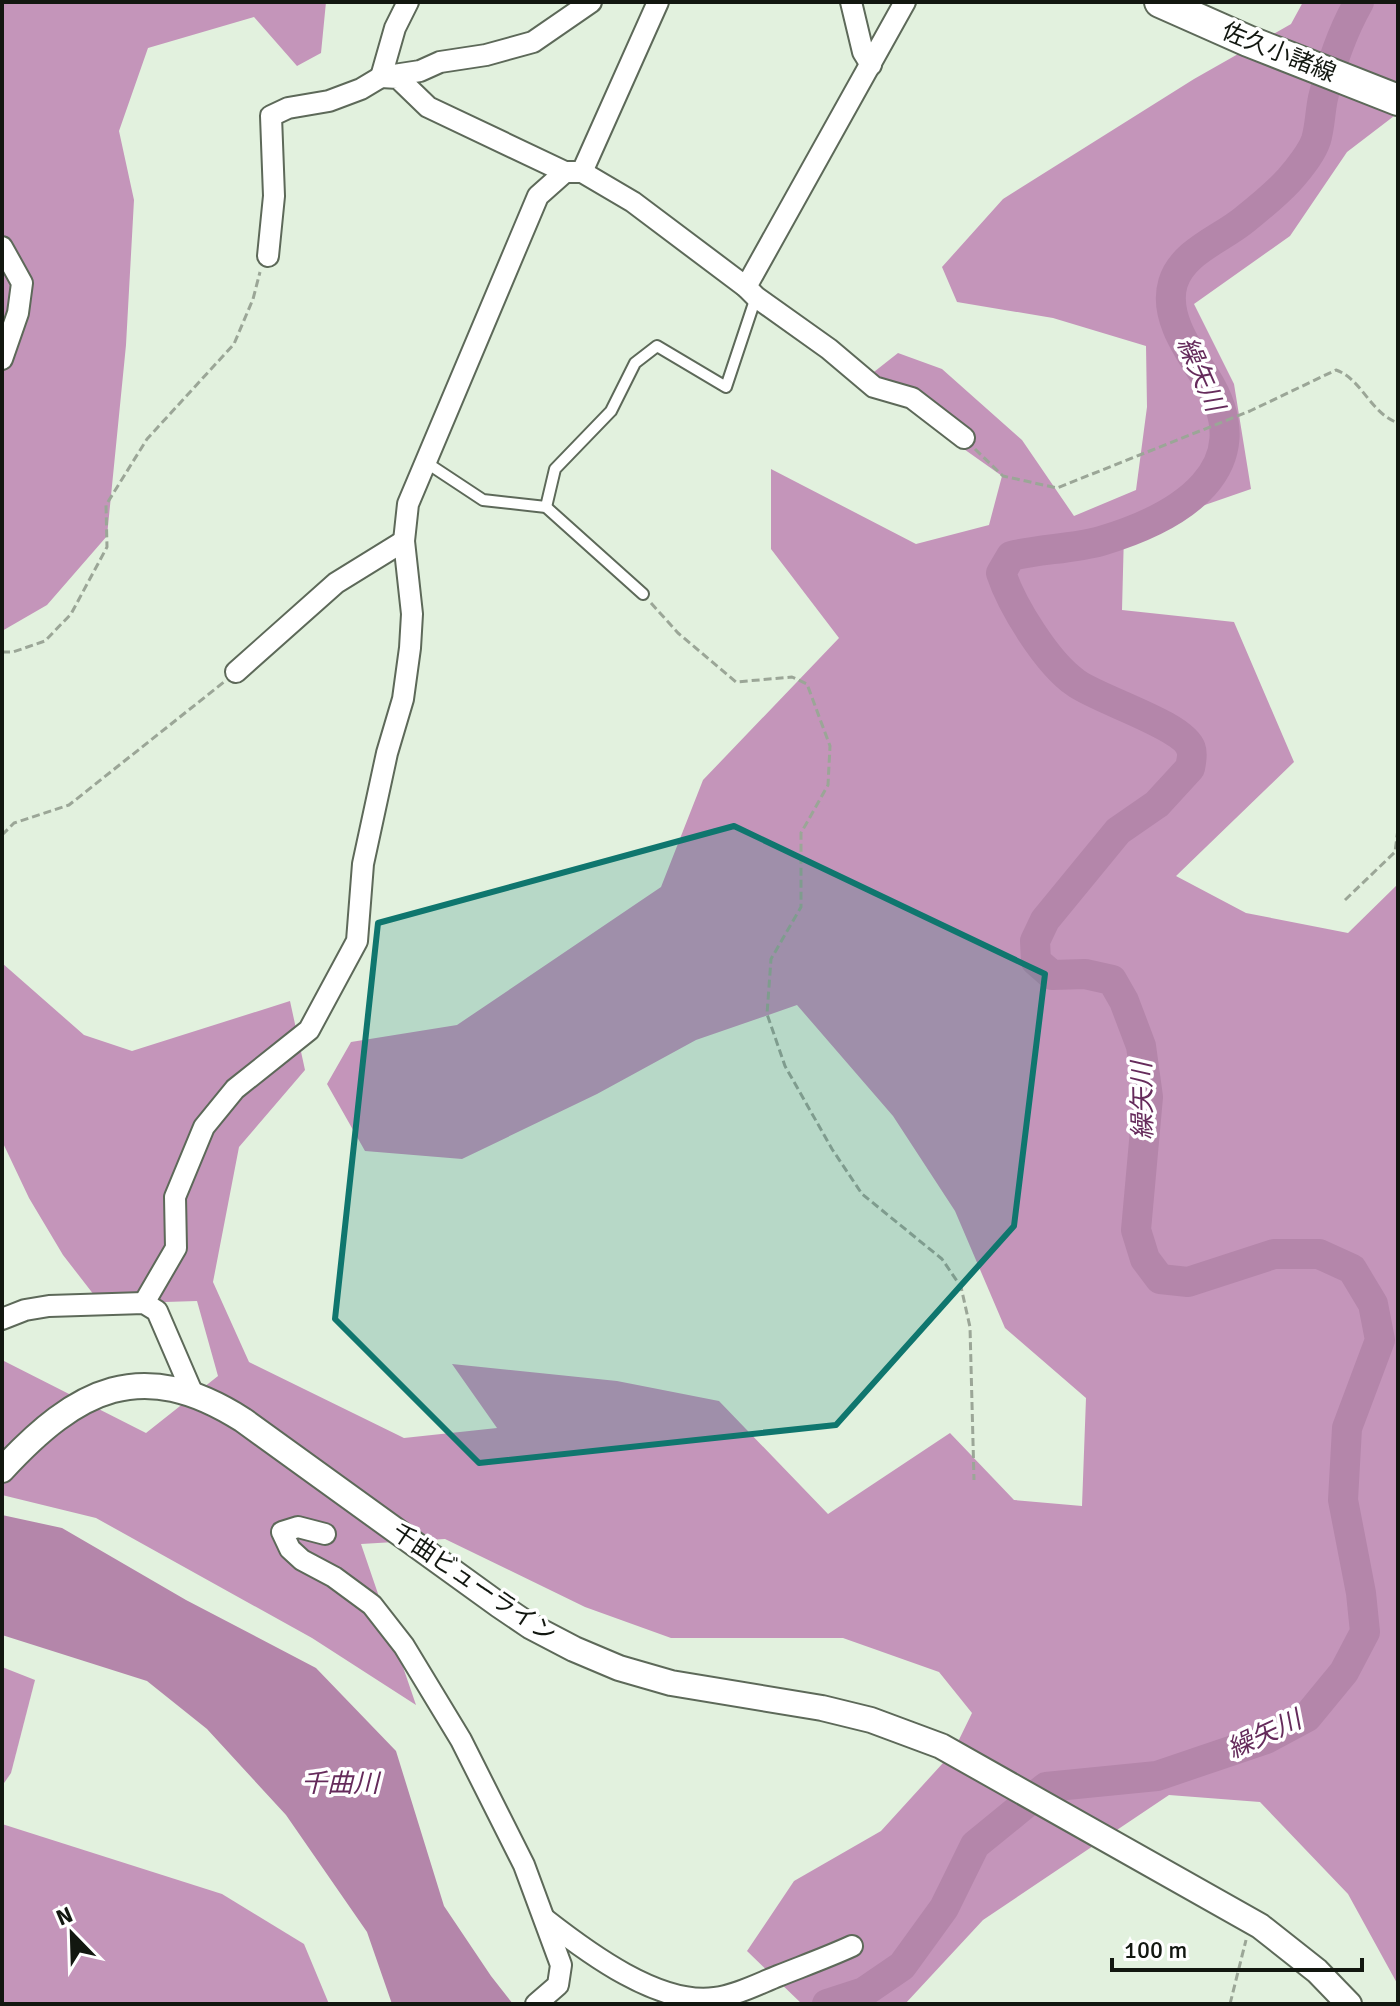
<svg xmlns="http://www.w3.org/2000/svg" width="1400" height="2006" viewBox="0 0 1400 2006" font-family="Signika,'Noto Sans JP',sans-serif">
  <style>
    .forest { fill: #c495ba }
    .water { fill: #b486aa }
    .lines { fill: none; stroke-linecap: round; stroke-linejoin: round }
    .river { stroke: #b486aa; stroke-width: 30 }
    .service-casing { stroke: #5d6959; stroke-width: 14 }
    .minor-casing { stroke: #5d6959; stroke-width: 24 }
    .tertiary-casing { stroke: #5d6959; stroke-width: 28 }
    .primary-casing { stroke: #5d6959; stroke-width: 34 }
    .path { stroke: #9ba697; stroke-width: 3; stroke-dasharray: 8 4; stroke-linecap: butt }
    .service { stroke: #fff; stroke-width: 10 }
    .minor { stroke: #fff; stroke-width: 20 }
    .tertiary { stroke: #fff; stroke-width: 24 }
    .primary { stroke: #fff; stroke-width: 30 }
    .marked { fill: #0f766e; fill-opacity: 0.2; stroke: #0f766e; stroke-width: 6; stroke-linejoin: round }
    .labels { text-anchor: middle; stroke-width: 7; stroke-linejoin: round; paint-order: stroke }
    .street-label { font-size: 24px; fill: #121710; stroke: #fff }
    .water-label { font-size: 26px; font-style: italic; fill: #652b5b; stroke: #fff }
  </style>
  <rect width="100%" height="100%" fill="#e2f1de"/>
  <!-- forest -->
  <g class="forest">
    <path d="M2,2H326L321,53L297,66L254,17L148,48L119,131L134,200L126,345L107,536L47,605L2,631Z"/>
    <path d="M1303,2H1398V113L1347,152L1290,236L1194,304L1234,384L1251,489L1124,533L1122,610L1234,622L1294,762L1176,876L1246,913L1348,933L1398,884V1985L1348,1894L1260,1802L1169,1795L983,1920L905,2004H802L747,1951L794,1881L881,1831L953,1752L972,1713L939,1672L843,1638H671L585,1607L445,1539L361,1544L416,1705L312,1638L96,1518L2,1495V1360L146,1433L218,1376L197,1301L101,1304L63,1255L29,1198L2,1141V963L84,1035L132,1051L290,1001L305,1070L239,1147L213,1282L249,1362L404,1438L497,1428L452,1364L617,1381L719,1401L828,1514L950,1433L1014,1500L1082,1506L1086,1398L1005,1328L955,1211L893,1116L797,1005L696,1040L597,1094L462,1159L365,1151L327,1084L351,1042L457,1025L661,887L703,780L839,638L771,549V469L916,544L989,525L1002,476L865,379L898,353L942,369L1022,440L1074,516L1136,490L1147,407L1146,346L1053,318L957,302L942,267L1003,199L1194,79L1291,24Z"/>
    <path d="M2,1667L35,1680L11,1773L2,1786Z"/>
    <path d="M2,1824L222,1894L304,1944L329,2004H2Z"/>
  </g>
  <!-- water -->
  <path class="water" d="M2,1515L62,1528L186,1600L316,1668L396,1751L444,1906L491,1976L513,2004H392L367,1932L286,1815L207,1729L147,1681L2,1635Z"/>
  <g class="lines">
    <!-- river -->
    <path class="river" d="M827,2004L864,1992L902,1966L944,1908L975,1845L1046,1787L1157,1776L1266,1739L1307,1717L1344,1672L1365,1632L1361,1593L1343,1500L1347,1428L1380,1340L1373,1304L1352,1269L1319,1254H1274L1188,1282L1160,1279L1145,1259L1136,1230L1148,1097L1141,1046L1124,1001L1112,980L1085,974L1052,975L1036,961L1035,941L1045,920L1118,831L1157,804L1190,768C1191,763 1193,754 1191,749C1184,725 1099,700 1076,683C1047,663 1012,606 1001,573L1011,556C1040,549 1072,549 1101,541C1178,518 1263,469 1206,378C1189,351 1163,316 1173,283C1182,252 1221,239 1244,220C1259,208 1276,194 1289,180C1298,170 1312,152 1316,140C1320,127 1320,112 1323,98C1331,64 1342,32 1359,2"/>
    <!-- service casing -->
    <g class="service-casing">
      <g id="service">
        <path d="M427,463L483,500L546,507L643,594"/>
        <path d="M546,507L555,469L611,411L635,363L657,346L726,387L756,297"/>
      </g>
    </g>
    <!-- minor casing -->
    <g class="minor-casing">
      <g id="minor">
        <path d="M851,2L863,52L871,65"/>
        <path d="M381,77L398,78L428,107L565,172H582L633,202L746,287L756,297L829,349L874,387L912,398L964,438"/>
        <path d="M381,77L395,28L408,2"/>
        <path d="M582,172L658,2"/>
        <path d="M2,247L22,283L18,313L2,359"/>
        <path d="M268,256L274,196L271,116L288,108L329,101L361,89L381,77L420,71L440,62L486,55L533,42L591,2"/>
        <path d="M746,287L905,2"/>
        <path d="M236,672L336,583L404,541"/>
        <path d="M144,1303L176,1248L175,1197L204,1127L235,1089L309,1030L357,941L363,864L387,753L403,699L410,648L412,614L404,541L408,504L538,196L565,172"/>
        <path d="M2,1319L25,1310L49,1306L144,1303L157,1311L192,1392"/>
        <path d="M325,1534L298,1527L282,1532L290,1549L302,1560L334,1577L372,1605L404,1646L461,1740L524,1865L561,1965L558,1985L536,2004"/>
        <path d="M546,1920C587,1952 659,2006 715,1998C737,1995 758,1984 778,1976C803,1966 828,1957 852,1946"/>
      </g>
    </g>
    <!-- tertiary casing -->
    <g class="tertiary-casing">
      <path id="tertiary" d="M2,1470C77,1389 141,1355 243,1420L499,1605L530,1626L574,1649L619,1668L671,1683L822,1708L871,1720L941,1746L1260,1926L1317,1971L1349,2004"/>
    </g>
    <!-- primary casing -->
    <g class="primary-casing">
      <path id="primary" d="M1160,2L1248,41L1398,100"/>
    </g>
    <!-- path -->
    <g class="path">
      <path d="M975,449L1003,476L1057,488L1250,411L1336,370C1362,379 1370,413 1398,423"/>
      <path d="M651,603L678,633L736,682L792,677L807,684L830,746L828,785L801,833V907L771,959L767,1014L785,1066L832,1149L862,1194L942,1259L961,1287L970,1327L974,1480"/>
      <path d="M2,652H13L45,641L71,614L107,547L106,505L147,439L234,344L253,299L260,272"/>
      <path d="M2,835L14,823L69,805L224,682"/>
      <path d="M1345,900L1395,852L1398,829"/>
      <path d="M1230,2004L1246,1940"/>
    </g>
    <!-- service -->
    <use href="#service" class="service"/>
    <!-- minor -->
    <use href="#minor" class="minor"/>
    <!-- tertiary -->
    <use href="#tertiary" class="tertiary"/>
    <!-- primary -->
    <use href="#primary" class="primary"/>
  </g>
  <!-- marked area -->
  <path class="marked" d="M734,826L1045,974L1014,1226L836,1425L479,1463L335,1319L378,923Z"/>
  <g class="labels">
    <!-- street labels -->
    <g class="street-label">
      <text transform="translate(1279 52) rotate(22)" y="8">佐久小諸線</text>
      <text transform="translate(474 1583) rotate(34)" y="8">千曲ビューライン</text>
    </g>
    <!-- water labels -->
    <g class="water-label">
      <text transform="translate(1201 374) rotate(66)" y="9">繰矢川</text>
      <text transform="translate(1142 1101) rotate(-91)" y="9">繰矢川</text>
      <text transform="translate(1264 1734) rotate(-25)" y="9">繰矢川</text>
      <text x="340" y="1792">千曲川</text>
    </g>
  </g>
  <!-- border -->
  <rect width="1400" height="2006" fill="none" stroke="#121710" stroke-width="8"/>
  <!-- north arrow -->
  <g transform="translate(72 1934) rotate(337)" stroke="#ffffff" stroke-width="6" paint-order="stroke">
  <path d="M0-6L14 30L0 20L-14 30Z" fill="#121710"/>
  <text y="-12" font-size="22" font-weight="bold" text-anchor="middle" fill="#121710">N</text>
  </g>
  <!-- scale -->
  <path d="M1112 1958v12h250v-12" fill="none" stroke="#121710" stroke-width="4"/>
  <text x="1124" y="1958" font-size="24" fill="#121710" stroke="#ffffff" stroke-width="6" paint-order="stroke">100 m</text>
</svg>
